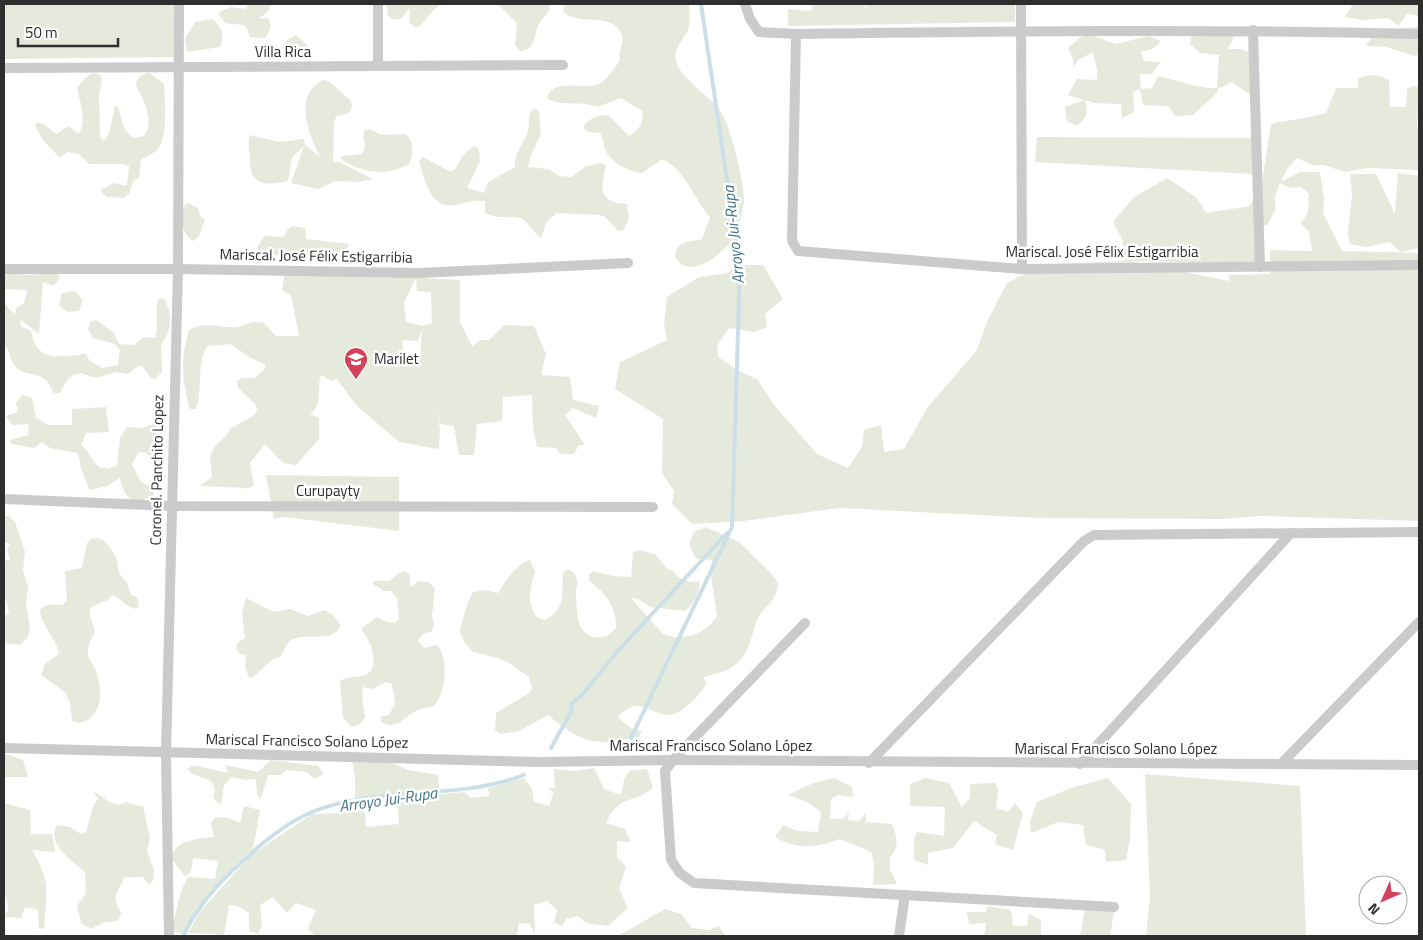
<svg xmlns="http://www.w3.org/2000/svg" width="1423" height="940" viewBox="0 0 1423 940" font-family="'Titillium Web',sans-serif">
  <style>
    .green { fill: #e5eadd; fill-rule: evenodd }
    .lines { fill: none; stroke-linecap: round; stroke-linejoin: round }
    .stream { stroke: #cbdfe8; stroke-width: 4 }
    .minor { stroke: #cbcbcb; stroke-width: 10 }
    .labels { text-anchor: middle; stroke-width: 5; stroke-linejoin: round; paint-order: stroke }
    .street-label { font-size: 15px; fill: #2e2e2e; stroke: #fff }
    .poi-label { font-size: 15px; fill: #2e2e2e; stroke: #fff; text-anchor: start }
    .water-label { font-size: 16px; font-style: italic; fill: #447488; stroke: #fff }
  </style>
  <rect width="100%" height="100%" fill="#fff"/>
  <!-- green -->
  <g class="green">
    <path d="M4,4H174V57L5,59Z"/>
    <path d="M248,4H271L269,10L259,19L268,18L271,26L266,38L250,37C245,19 240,27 225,23L219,15L220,12L231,7L245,9Z"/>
    <path d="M387,4H442C430,9 428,22 416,28L409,22L410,8L402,18L394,20L388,16Z"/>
    <path d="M498,4H550C551,14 543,16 539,24C533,35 537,50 520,51L515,45L517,23Z"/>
    <path d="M565,4H689C689,12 691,23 688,30C683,40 673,49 676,61C680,78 708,95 719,109C730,122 744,182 744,200C743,210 740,224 736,233C728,251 688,284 675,256C678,239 689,243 702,239L710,217C694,199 685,169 662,159L642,173C629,173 609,161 605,149C603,143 604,139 600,133L588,132L583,128C588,118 598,115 608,115L629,136C638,131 645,122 642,111L621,98L597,107C581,100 562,108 547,98C553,77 581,90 596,85C607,81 614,69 620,60C617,50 626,43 621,33C610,11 576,27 563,11Z"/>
    <path d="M813,4H865L866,10L867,4H1015V22L788,26V9L811,11Z"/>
    <path d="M1353,4H1419V16L1407,14L1398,26L1389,18L1363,20L1345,17Z"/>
    <path d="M212,19C222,28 225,34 220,47L187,52L185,39L195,22Z"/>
    <path d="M1419,27V54L1415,56L1386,47L1366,46C1374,28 1402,28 1419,27Z"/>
    <path d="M296,35L312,50L300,58L289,52L286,41Z"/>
    <path d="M1090,35L1116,44L1148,36L1161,41L1154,48L1141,52L1144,61L1161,62L1151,74H1140L1141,89L1152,88L1158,76C1177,80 1199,89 1217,88L1219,55L1200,53L1190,44L1192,35L1234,36L1228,49H1241L1250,53L1255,83L1249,94L1232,82L1218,89L1216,94L1193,115L1175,116L1168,106L1143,105L1140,89L1133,92L1134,112L1122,118L1121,104L1095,103L1085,100C1088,113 1088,117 1077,126L1067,121L1065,107L1084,100L1068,95L1077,79L1097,80V69L1093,52L1078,60L1073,68V59L1068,48L1081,37Z"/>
    <path d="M93,73L99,74L102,79L99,95L100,137L104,141L109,133L115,106L118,107C122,118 122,131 134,138L144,136C155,122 144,99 136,86C136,78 141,74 149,73L164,84C165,100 168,137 158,149C154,154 146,156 141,160L139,178L133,180L130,192L124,198L107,197L100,190L114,183L127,186L129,166L123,164H89L79,154L67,152L60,158L43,140L35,126L37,123H42L56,134L69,126L78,134C88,124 80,101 77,88L85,78Z"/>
    <path d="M1368,75L1380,76L1389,80L1390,107H1406L1407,89L1413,86L1419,87L1417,128H1419V170L1368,168L1345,172L1324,165H1312L1297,158L1287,169L1281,182L1300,172H1320L1324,199L1323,213L1342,251L1419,253V521L1261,516L1223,519L1039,518L839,508L744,521L692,524L672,504L674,491L662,473L663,419L615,389L620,362L667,340L664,324L667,297L699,277L728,273L735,265H763L783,299L765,314L767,327L754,332L729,328L717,346L718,357L737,370L758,380L774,405L817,454L848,468L862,447L864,430L881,425L884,452L904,449L927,408L977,350L987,322L1007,283L1042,265L1125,261L1122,239L1113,222L1134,197L1167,178L1197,198L1206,213L1250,206L1262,182L1271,124C1290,119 1307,119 1326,113L1336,88H1358V79ZM1280,183L1290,188L1301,187L1309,194L1308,212L1301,224L1309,232L1312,251L1270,250V274L1229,275V281L1130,261L1256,263L1259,222L1267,226L1275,210V196Z"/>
    <path d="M323,80L329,81L351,101L352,107L349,113L337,116L334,121L333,162H339L373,179L358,182L336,181L318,189L291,183L304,146L292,157L288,181C267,186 249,186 250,159C250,150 247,143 250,135L280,142L304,139L305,145L320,157C308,134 293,94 323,80Z"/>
    <path d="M534,108L539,111L541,133L531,155L528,167L548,169L559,176L571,177L587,166L601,163L606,166C601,190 597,202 627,204L629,218L623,231L617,230L605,217L600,215L557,213L547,221L541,238C533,233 529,221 520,218C508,214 496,221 485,212V201C474,199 465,203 455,205C429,209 425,179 419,161L423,157L451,172L456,169C459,159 465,152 474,146L479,149L480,161L467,188L484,193L488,182L515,167C514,150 525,145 528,130C530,122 527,115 534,108Z"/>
    <path d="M370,129L381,135L406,134C414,142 414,154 409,164C389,174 377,174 356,167C349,164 345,163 340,157C348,153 364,159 365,147C365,140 362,137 365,130Z"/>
    <path d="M1037,137L1253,138L1252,174L1035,162Z"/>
    <path d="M1398,173L1419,176V248L1401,252L1389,242L1366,247L1350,244L1348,233L1352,195L1350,174H1376L1395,214Z"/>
    <path d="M187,203L198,208L200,216L205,220L198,238L193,241C182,235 178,213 187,203Z"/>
    <path d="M292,226L305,228L306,239L349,244L344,256L257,255L258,246L264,236L284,237L288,229Z"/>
    <path d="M285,271L460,280V322L472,346L481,340H489L504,325L534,326L546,354L541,375L570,377L573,400L599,406L596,418L573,408L565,415L585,445H579L574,454H560L556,448L537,447L533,427L532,395L503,397L502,421L477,424L474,455H459L454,426L440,424L436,404L440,429L439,449L399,442L356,405L337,379L331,381L321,375C316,389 324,404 310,414L319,418V439L296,465L283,463L265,444L250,463L254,486L248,488L200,486L212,477L210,457L215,446L224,438L231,428L253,416L257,411L256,405L238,388L237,381L242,378H255L264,370L266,365L249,357L231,344L207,346C196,367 203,388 196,409H190C182,381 180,358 189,330C205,320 221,329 237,327C250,325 247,320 264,323L276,336H299L291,295L282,290ZM416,278L417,291L431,292L432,323L423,326L406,322L404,302ZM422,329L420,360L403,355L402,340L418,341Z"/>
    <path d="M4,272L29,275L58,272L60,277L54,286L43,282L39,334L21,320L20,326L31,331C35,352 45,358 65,356C73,355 78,356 85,353L90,361L102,368L118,365L120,350L115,344L93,338L88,329L91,321L96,320L113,332L119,344L134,345L144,337L155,338L157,331V303L158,299L163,298C174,312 171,333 161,345L162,372L155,379L150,377L142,366H138L128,374L116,372L100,377H91L82,373L73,375L66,381L60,393H54C51,389 50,384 46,380C38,372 26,376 17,368C9,361 11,351 4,345V302L11,311L17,314L15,309L24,303L27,290L4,289Z"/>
    <path d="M75,291L83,300L79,311L68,312L59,306L62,293Z"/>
    <path d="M22,395L32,398L36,418L49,425H72V409L106,407L109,432L86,433L81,445C90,452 91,461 99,467L108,469L117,465L120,438L127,427L142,428L160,422L166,431L154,445L164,466L163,478L157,476L151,458L145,452L138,453L132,464L140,481L153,488L154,494C135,508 124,500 120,478L107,486L90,490L82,472L78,453L50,448L42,442L34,448L12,444L10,440L28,435L29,424L12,425L6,416L18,412L16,403Z"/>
    <path d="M266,475L399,477V531L284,517L274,519Z"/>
    <path d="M4,516H9L15,522L25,552L23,571L28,586L26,605L30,627L28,637L20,645L4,643V617L9,613L6,600L4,598V561L10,559L7,549L10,544L4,542Z"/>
    <path d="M706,527L739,542L771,573L778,583C777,603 763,606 757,620C750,638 751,654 732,667C724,673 712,673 703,678L707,682C702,694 679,718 665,715C646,711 638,696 618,717C625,724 632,730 642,731L638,738C628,738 619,741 609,742C585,744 566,730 548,715L519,731L500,734L495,730L496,713L529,693L532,688L529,677L509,663L497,658L473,652L465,643L460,631L461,626L468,602L473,592L486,590L498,593C504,583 518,562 530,560L535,572C530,589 526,604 538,618L545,620C566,610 562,592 563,573L567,569C573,571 576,574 577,580C578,584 576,587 576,592C576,602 577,614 579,623C584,641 608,642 616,627C616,606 606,593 589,581V575L593,571L613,576L631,577L633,552L639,550L655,554L667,569L673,571L679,578L690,582L699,581C702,589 692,606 685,611L651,607L638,599L631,598L663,634C683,642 706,634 717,616L711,576L712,560L697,559C689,549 688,543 694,532Z"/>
    <path d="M97,538L103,540L112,550L117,560L119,573L127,583L131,595L137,597L139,603L137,609C126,608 122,598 112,595L108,600L91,607L89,613L95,631C92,638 87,645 88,653C88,659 94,665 96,671C101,686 104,707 90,718C84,723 79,724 72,721L70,703L65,692L41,675L45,664L59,654C58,635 15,600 63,605L67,600L65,571L82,568L87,543L91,539Z"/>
    <path d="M406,571L410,576V587L419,581L429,582L435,589L432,615L434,626L431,632L422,634L418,641L424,648L437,645C449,658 446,693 434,706C427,708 421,708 414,712C401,719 398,729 382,723L380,717L389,715L395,704L392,684L386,682L372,689L363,687L362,696L365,717L360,724L351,727L343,717L340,681C348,675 359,679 367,674C381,665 370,639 362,631V628L377,617L384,621L395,623L399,618L397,598L391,591H384L373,584L374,581H390L398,573Z"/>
    <path d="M246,598L274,612L290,609L308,616L324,610L333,615L341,625C333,644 308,632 293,639C285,643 285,652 279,658L273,659L252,678L249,677L245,668L246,655L240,654L236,649L237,643L245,638L242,613Z"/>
    <path d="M4,753L23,760L28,777H4Z"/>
    <path d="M271,760L318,766L324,774L314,779L307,772L286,770L281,775H268L261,799L257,795L256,779L245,780L232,777L224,785L221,805L213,798L215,789L211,781L191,773L187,769L194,765L228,773L225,765L258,772Z"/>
    <path d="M352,760H386L408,770L438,775L439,789L355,798V777Z"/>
    <path d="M594,768L604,789L621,795L624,780L629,771L647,769L653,788C633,804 618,795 606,823L625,829L631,842L617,841V858L626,866L619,889L628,908L608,926L586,923L578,916L566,919L562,926L554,922L557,910L547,901L534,905L535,935L530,924L519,923L517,936H315L308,929L316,910L296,903L287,913L273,897L260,905L262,926L258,934L249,931V913L240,907L229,905L224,936H216L217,934L188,933L200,912L251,855L312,814L342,813L359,803L364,806L366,827L399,824L398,808L384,800L464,792L471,798L489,796L488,788L524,778L532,789L534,802L549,806L554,792L548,788H555L554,769L575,771Z"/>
    <path d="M1145,774L1300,786L1306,936H1146L1150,898Z"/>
    <path d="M835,778L852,787L853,797L838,795L831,799L830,819H843L849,813L848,820L860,821L866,812V822L892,824C897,836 900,847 890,857V869L897,884L873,885L874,863L871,852L840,839C816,848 798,850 775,837L783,825L797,831L818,832L821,812L807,802L788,795L813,783Z"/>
    <path d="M925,778L949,783L962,807L970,798V784L996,783L998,790L996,808L1008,812L1015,803L1023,813L1013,850L995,844L997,835L974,821L953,848L928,853V865L914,860V840L917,832L944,836L945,807L910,806V784Z"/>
    <path d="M1108,778L1131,804L1130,839L1126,860L1106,862L1105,850L1086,845L1083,825L1058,822L1031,833L1030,822L1037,802L1071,788Z"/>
    <path d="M94,791L109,802L120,805L126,802L143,807L150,838L147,851L154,870L153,880L149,885L143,877H124C123,885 113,893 116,902C117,906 120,910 121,914L118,921L105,922L91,929L81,923L77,906L86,893L85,872C72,861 46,844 57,825L70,827L81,834L86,832L93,806L98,799Z"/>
    <path d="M4,803L30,810L31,834H52L55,852L32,850C51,884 47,890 44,928L39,929L38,910L25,907L21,918L4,917L8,910L6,896H4Z"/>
    <path d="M244,806L260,810L253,849C223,873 202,902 182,934L174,932L172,928L181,891L188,877L215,879L218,861L193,858L191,872L185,876L171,858C176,839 197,839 214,837L211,823L215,817L228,818L240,823Z"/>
    <path d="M987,906L1011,910L1013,926H1027L1029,914L1041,920V936H984L986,923L969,924L967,912H986Z"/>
    <path d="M1085,908L1114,912L1110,936H1080Z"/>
    <path d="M665,909L681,914L692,928L709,930L719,926L725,936H618Z"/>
  </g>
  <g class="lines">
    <!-- stream -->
    <g class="stream">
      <path d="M631,738L732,527L740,268L701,4"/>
      <path d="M551,748L572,710L571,704L582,695L616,653L727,533"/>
      <path d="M183,936C197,907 220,881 244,860C264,841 286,823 312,812C379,785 456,801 524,775"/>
    </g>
    <!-- minor -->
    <g class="minor">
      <path d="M378,4V66"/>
      <path d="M745,4L750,19L759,32L796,34L792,241L798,251L1022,269L1419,265"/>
      <path d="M1021,4L1022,269"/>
      <path d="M1253,30L1260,267"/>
      <path d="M796,34C1004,31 1211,29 1419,34"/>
      <path d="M4,68L563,65"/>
      <path d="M4,269H178L419,273L628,263"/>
      <path d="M4,499L171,506L653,507"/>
      <path d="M805,623L673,760L665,771L671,860L680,873L694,883L1114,907"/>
      <path d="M4,748L539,762L673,760L1419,765"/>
      <path d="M869,763L1084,541L1094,535L1419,532"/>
      <path d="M1080,764L1291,533"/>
      <path d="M1281,764L1419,622"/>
      <path d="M169,936L166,753L178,269L179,4"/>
      <path d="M899,936L905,895"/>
    </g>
  </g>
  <!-- icons -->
  <defs>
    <g id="school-pin" transform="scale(1.25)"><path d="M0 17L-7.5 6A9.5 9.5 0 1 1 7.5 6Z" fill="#d4415b" stroke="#fff"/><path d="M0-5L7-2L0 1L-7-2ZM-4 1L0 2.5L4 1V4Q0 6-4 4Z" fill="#fff"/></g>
  </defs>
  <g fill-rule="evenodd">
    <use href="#school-pin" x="356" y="359"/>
  </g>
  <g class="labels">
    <!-- street labels -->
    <g class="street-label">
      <text x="283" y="57">Villa Rica</text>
      <text x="1102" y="257">Mariscal. José Félix Estigarribia</text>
      <text transform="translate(316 256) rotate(1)" y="5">Mariscal. José Félix Estigarribia</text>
      <text transform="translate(157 470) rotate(-89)" y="5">Coronel. Panchito Lopez</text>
      <text x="328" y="496">Curupayty</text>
      <text transform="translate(307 741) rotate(1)" y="5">Mariscal Francisco Solano López</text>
      <text x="711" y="751">Mariscal Francisco Solano López</text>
      <text x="1116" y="754">Mariscal Francisco Solano López</text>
    </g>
    <!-- poi labels -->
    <g class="poi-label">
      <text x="374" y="364">Marilet</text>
    </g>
    <!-- water labels -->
    <g class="water-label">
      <text transform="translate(733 235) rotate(-96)" y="6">Arroyo Jui-Rupa</text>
      <text transform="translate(388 799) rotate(-8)" y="6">Arroyo Jui-Rupa</text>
    </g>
  </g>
  <!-- border -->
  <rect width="1423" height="940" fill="none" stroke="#2e2e2e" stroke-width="10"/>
  <!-- north arrow -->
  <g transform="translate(1383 900) rotate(225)"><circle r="24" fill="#ffffff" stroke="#ababab"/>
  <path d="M0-4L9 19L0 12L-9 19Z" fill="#d4415b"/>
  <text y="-8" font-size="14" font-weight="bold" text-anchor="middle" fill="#2e2e2e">N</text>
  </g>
  <!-- scale -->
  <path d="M18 38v8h100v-8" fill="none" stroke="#2e2e2e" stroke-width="2.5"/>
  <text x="25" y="38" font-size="15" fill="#2e2e2e" stroke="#ffffff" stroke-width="4" paint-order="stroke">50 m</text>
</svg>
